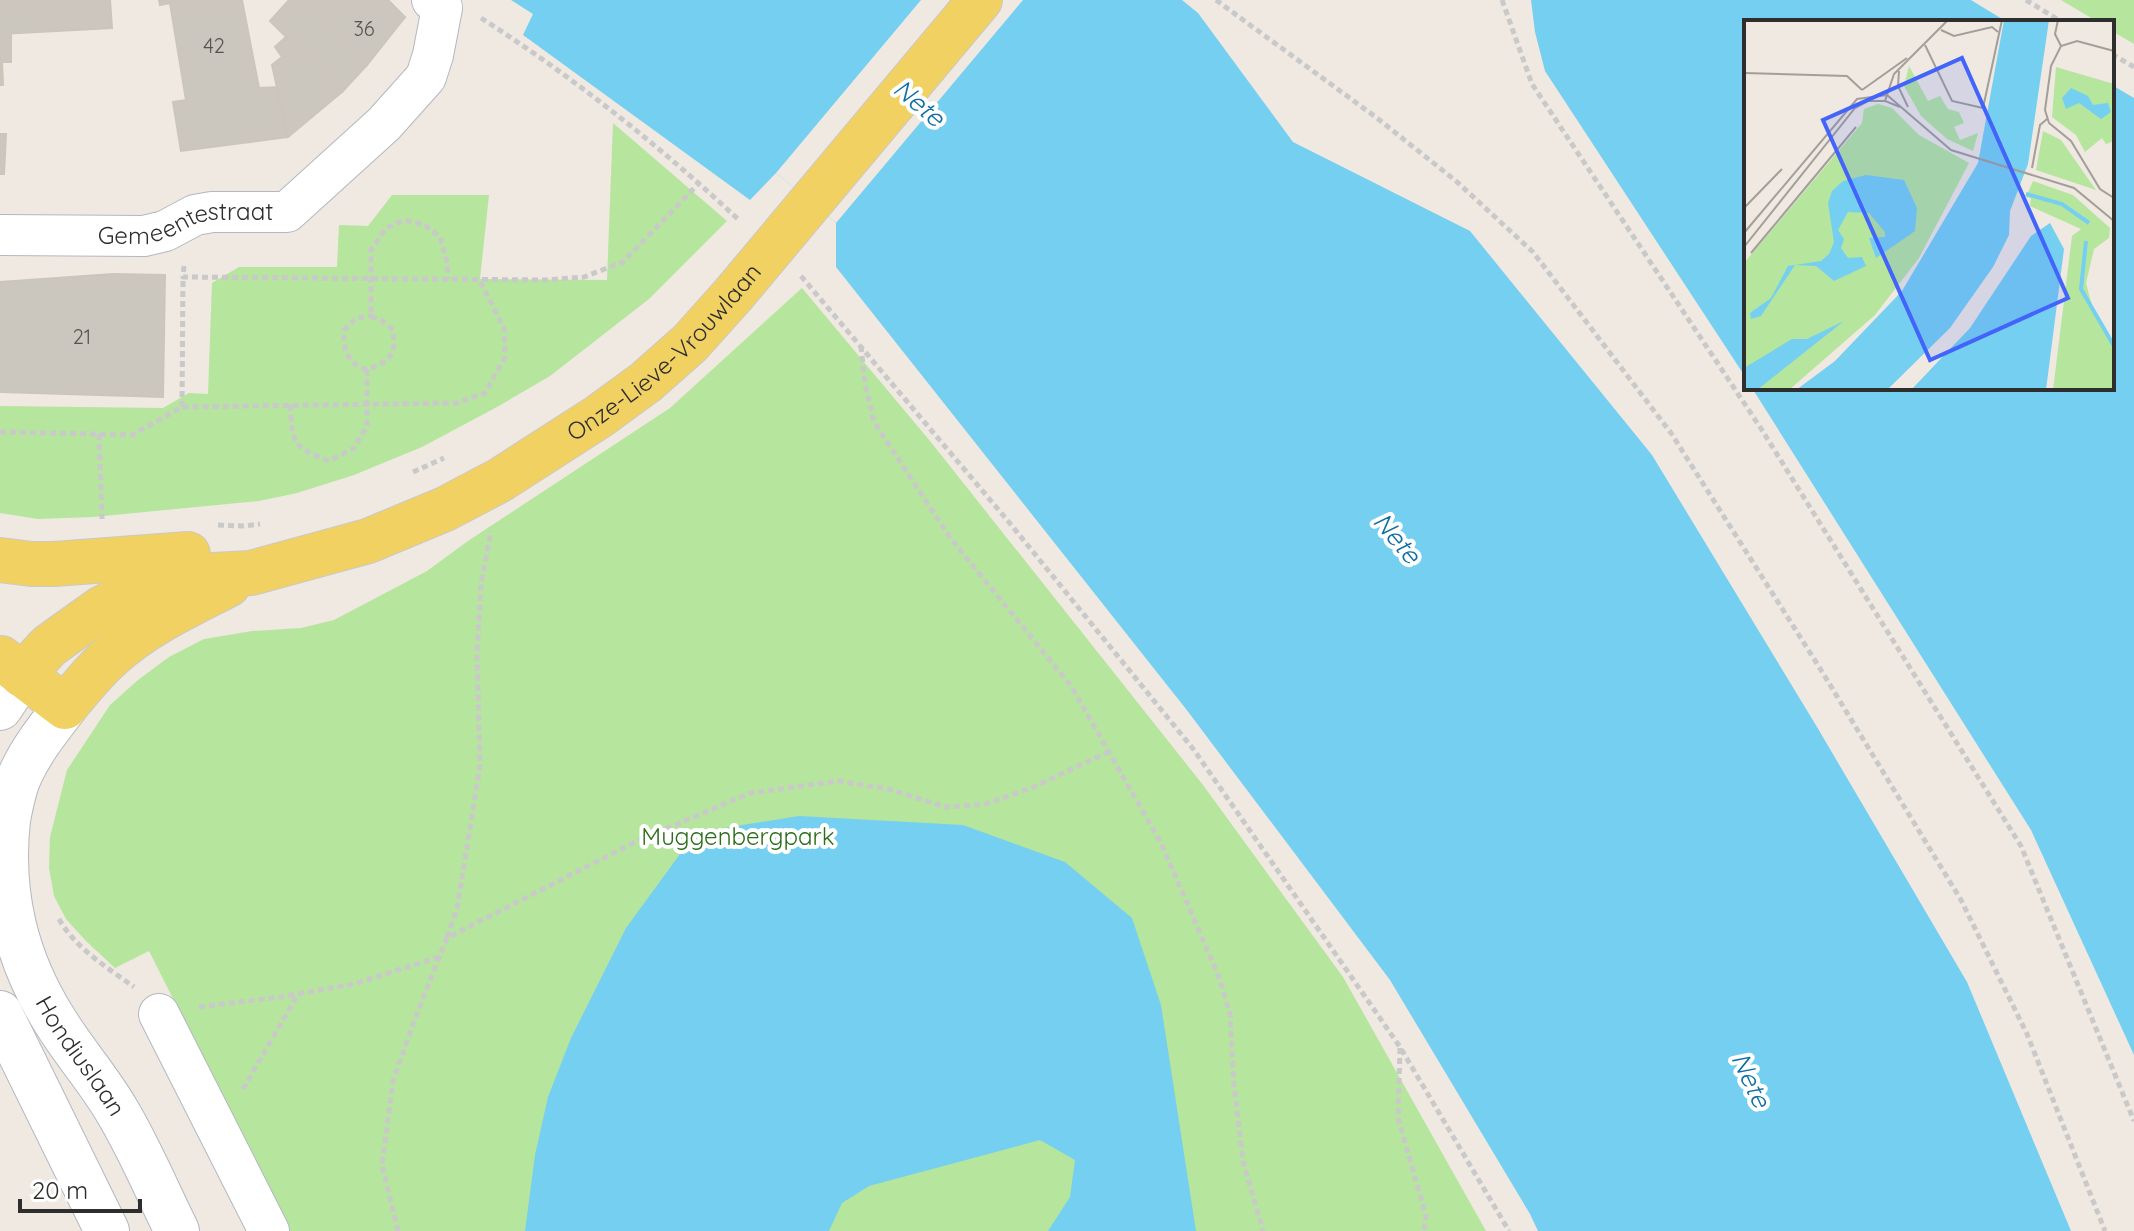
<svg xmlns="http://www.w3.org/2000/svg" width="2134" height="1231" viewBox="0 0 2134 1231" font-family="Quicksand,sans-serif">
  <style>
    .green { fill: #b6e59e }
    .water { fill: #75cff0 }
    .pier { fill: #efe9e1 }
    .building { fill: #cbc7bf; stroke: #cbc5ba; stroke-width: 2 }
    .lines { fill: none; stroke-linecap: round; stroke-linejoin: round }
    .street-casing { stroke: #b4b7c1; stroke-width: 42 }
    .secondary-casing { stroke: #b4b7c1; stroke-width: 46 }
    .primary-casing { stroke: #c9c9c9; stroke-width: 46 }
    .path { stroke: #c9c9c9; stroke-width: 5; stroke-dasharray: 6 4; stroke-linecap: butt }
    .street { stroke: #fff; stroke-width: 40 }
    .secondary { stroke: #fff; stroke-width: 44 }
    .primary { stroke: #f2d163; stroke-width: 44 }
    .labels { text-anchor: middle; stroke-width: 8; stroke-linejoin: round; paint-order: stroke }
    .number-label { font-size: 20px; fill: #555452 }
    .street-label { font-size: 24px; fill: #2e2e2e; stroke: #fff }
    .park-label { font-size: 24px; fill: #2c6e1b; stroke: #fff }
    .water-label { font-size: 26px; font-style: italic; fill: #0d6fa3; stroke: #fff }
    .inset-river { fill: none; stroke: #75cff0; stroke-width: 4 }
    .inset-road { fill: none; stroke: #a29e99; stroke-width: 2 }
    .view { fill: #4264fb; fill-opacity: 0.15; stroke: #4264fb; stroke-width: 4 }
    .inset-edge { fill: none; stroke: #2e2e2e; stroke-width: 4 }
  </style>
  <rect width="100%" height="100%" fill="#efe9e1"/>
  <!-- green -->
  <g class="green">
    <path d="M2061,0H2134V44L2112,31V22H2098Z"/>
    <path d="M613,123L727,221L649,299L550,376L497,407L422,447L354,475L297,493L259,501L93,517L38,519L0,513V406L163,408L189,393L208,394L212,283L239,267H337L339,225L368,226L392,195H489L480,279L607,280Z"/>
    <path d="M802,288L930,441L1203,785L1343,977L1486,1231H290L149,951L115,968L86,941L66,919L54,896L49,868L50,837L67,770L110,705L138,680L169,657L204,639L252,631L301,628L334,620L427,571L468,541L670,408Z"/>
  </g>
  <!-- water -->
  <g class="water">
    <path d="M511,0H1182L1198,13L1293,142L1470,231L1652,455L1817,727L1967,982L2071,1231H1538L1530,1214L1390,980L1186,709L836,267V223L776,173L750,200L523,35L533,14Z"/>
    <path d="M1531,0H1971L2007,22H1746V378L1545,71L1535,32Z"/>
    <path d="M2112,85L2134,98V1055L2031,830L1752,388H2112Z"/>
    <path d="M799,816L963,825L1065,862L1132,918L1161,1005L1196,1231H1048L1070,1197L1075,1160L1040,1140L869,1186L842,1203L829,1231H525L535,1155L548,1097L571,1038L626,928L688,843L718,829Z"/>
  </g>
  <!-- pier -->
  <path class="pier" d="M921,0H1023L836,223L776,173Z"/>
  <!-- building -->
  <g class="building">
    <path d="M0,0H110L112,28L0,34Z"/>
    <path d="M159,0H242L259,88L278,87L288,137L181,151L173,102L186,100L170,3L160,5Z"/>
    <path d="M289,0H302L367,65L342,92L270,21Z"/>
    <path d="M302,0H388L405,17L367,65Z"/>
    <path d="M0,34H11V62H2L3,85H0Z"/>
    <path d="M286,37L342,92L288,137L272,65L282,57L275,47Z"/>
    <path d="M0,134H6L4,174H0Z"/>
    <path d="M113,274L165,275L163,397L0,392V282Z"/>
  </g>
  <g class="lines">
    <!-- street casing -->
    <g class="street-casing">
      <g id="street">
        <path id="s1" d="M0,235L144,236L165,231L195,215L212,212H287L384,124L426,77L433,55L442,8L432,0"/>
        <path d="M159,1014L269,1231"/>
      </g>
    </g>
    <!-- secondary casing -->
    <g class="secondary-casing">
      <g id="secondary">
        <path id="s2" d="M65,707C49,728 32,749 21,773C14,787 11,804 8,820C0,894 16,959 55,1021C74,1052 99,1080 117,1111C140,1149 157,1191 177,1231"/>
        <path d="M0,708L22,675"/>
        <path d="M0,1013L107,1231"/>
      </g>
    </g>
    <!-- primary casing -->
    <g class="primary-casing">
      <g id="primary">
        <path d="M0,560L32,564H54L188,554"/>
        <path d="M1,658L65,707C79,690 93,672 111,656C145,625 187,606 228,585"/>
        <path id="s3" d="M22,675L49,646L74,628L102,608L142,587L195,576L251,573L368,541L445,509L500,480L598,417L646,382L690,343L733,295L980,0"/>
      </g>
    </g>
    <!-- path -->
    <g class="path">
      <path d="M1216,0L1377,118L1456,181L1533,252L1671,433L1821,670L1961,900L2027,1034L2105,1231"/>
      <path d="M1502,0L1532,84L1760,427L2021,846L2134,1121"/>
      <path d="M2026,0L2062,22"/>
      <path d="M481,18C573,77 660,146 740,221"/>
      <path d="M2112,54L2134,67"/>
      <path d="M184,266L183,277L545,280L584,277L623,262L699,183"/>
      <path d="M801,276L1008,521L1194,750L1400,1047L1509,1231"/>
      <path d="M861,346L865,384L874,422L951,539L1071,686L1161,843L1219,977L1230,1014L1234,1085L1243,1161L1263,1231"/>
      <path d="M367,370C347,363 343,350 344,330L356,318L371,316"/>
      <path d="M290,405C293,445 292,446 329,461L354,448L367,426V370C391,360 396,356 393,330L383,321L371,316V250L386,228L405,220L425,225L440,237L447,262L448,279"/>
      <path d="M182,407L183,277"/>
      <path d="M0,432L132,435L182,407L457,403L485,393L505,357L504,328L479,279"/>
      <path d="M99,434L102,519"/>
      <path d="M413,472L444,458"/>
      <path d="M218,525L243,526L260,524"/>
      <path d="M59,919C75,948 108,968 134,987"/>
      <path d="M447,937L457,909L480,765L477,653L481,584L491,531"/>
      <path d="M199,1007L280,997L354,984L439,957"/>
      <path d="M1400,1048L1398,1118L1426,1216L1424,1231"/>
      <path d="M243,1089L298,994"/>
      <path d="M398,1231L382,1165L393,1081L416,1016L447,938L633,843L750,793L838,781L888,789L946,807L986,804L1036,786L1110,751"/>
    </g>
    <!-- street -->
    <use href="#street" class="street"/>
    <!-- secondary -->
    <use href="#secondary" class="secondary"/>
    <!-- primary -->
    <use href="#primary" class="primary"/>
  </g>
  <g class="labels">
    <!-- number labels -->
    <g class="number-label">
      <text x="364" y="36">36</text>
      <text x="214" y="53">42</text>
      <text x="82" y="344">21</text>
    </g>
    <!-- street labels -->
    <g class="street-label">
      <text dy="8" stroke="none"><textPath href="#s1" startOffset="188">Gemeentestraat</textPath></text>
      <text dy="8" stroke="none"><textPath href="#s3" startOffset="736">Onze-Lieve-Vrouwlaan</textPath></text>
      <text dy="8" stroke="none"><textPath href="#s2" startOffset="382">Hondiuslaan</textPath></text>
    </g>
    <!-- park labels -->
    <g class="park-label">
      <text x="738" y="845">Muggenbergpark</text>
    </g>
    <!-- water labels -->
    <g class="water-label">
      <text transform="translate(919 103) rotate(40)" y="9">Nete</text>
      <text transform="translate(1397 538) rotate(50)" y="9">Nete</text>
      <text transform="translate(1751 1080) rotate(65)" y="9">Nete</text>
    </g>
  </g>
  <!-- overview -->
  <g transform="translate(1744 20)">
    <rect width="370" height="370" fill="#efe9e1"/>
    <path d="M165,46L184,81L196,76L204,89L215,92L220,103L210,107L216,120L234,113L229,131L203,119L177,96L160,66ZM312,47L370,64V121L362,124L358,118L341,132L332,115L308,97ZM134,84L148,88L175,115L225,143L175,238L131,295L45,370H0V243L118,103L120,89ZM299,111L317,120L352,170L292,150ZM289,161L329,175L366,208L365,218L350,229L342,263L348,286L370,324V370H309L328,216L337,209L286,186L287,178L282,177Z" fill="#b6e59e"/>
    <path d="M260,0H305L284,144L266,191L265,215L249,247L206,308L143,370H52L91,341L158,271L234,143ZM327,68L344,76L349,85L364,83L367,92L357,99L335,83L322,89L318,78ZM122,155L160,160L173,188L171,211L132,238L125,218L141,217V212L125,193L104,192L94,210L100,219L97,228L104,238L118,237L122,246L90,261L72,246L51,245L17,296L7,299L6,293L27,278L44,246L77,241L85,234L90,222L84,183L88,171L99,161ZM306,203L320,229L302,370H167L226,308L287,216ZM100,301L13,370H0V348L48,319H63Z" fill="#75cff0"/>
    <path class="inset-river" d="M282,174L318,184L345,203M342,221L337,269L370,326"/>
    <path class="inset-road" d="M314,0L311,14L317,26M197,10L210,16L248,7L254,12M181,25L208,81L239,88L258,0M370,31L333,21L317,26L307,46L301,90L305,103L327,121L356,169L370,178M155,51L154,66L164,87M0,53L103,56L118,70M118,70L163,38M143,75L207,130L330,168L370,201M156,87L141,81L150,54L204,0M288,148L296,105L303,99M0,188L38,149M0,213L113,79L143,75M0,227L111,88L124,81H141M7,233L112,107"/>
    <path class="view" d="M218,38L324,278L186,340L79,100Z"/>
    <rect width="370" height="370" class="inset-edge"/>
  </g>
  <!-- scale -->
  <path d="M20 1199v12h120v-12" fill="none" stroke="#2e2e2e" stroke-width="4"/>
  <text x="32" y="1199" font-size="24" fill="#2e2e2e" stroke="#ffffff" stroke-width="6" paint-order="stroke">20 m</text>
</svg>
